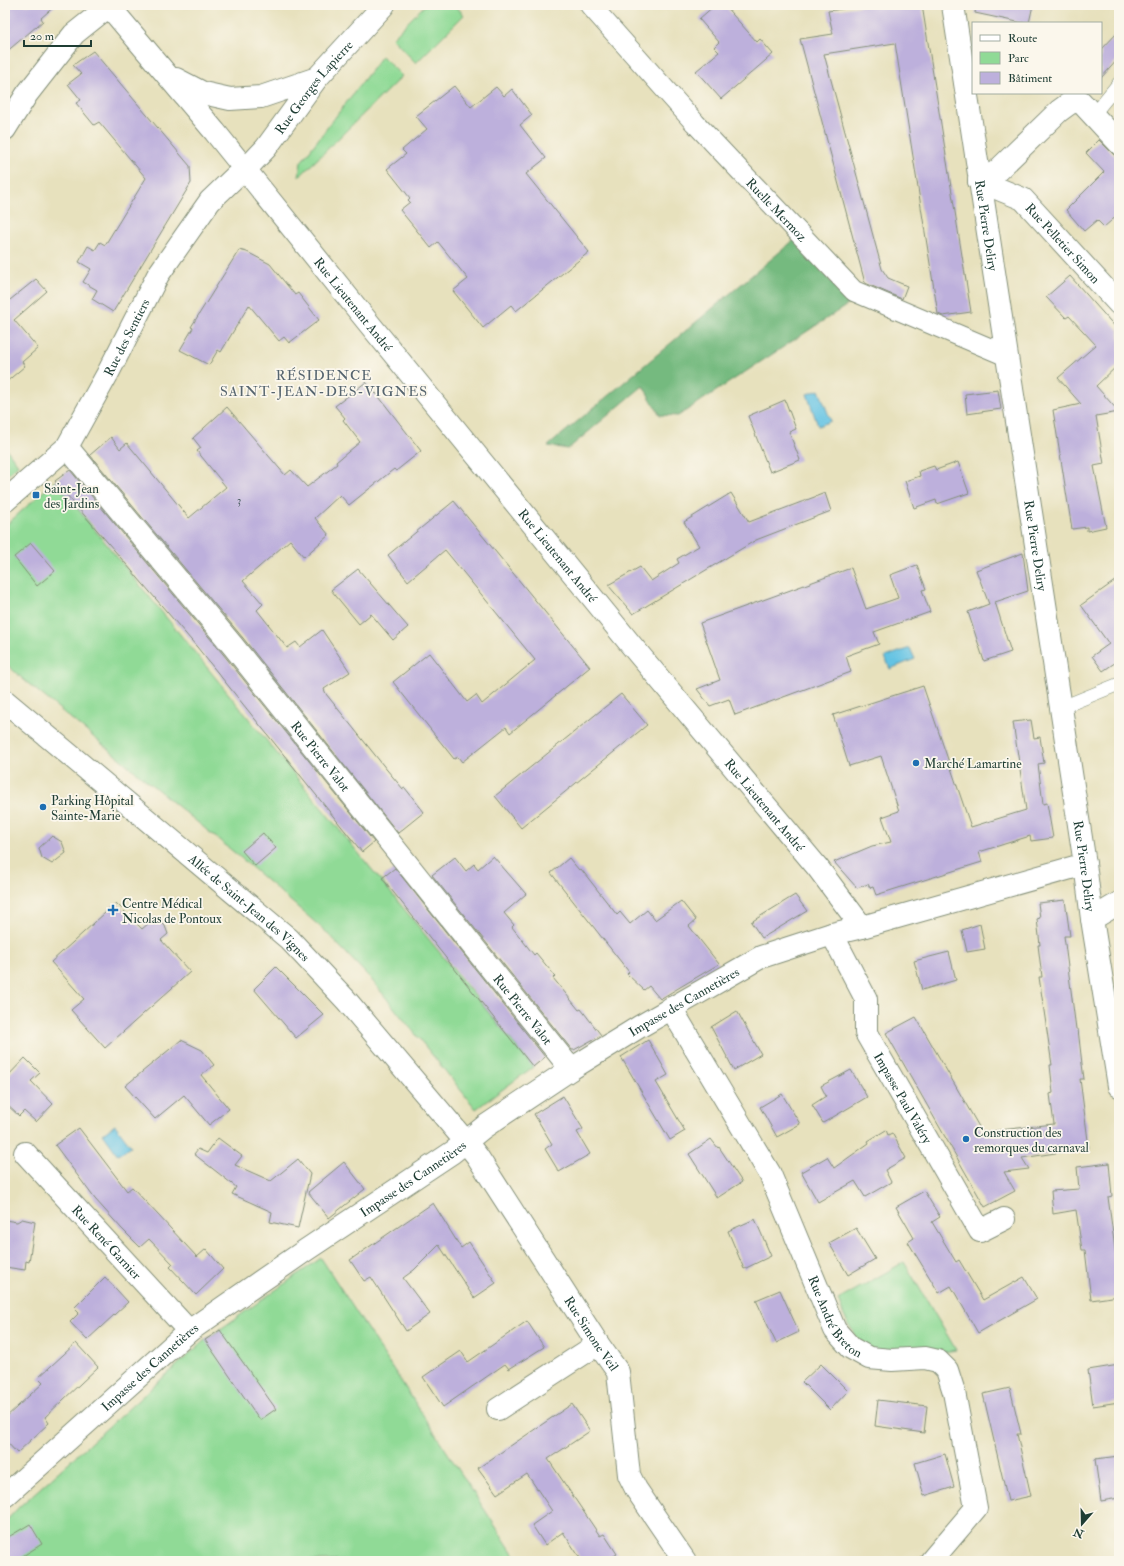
<svg xmlns="http://www.w3.org/2000/svg" width="1124" height="1566" viewBox="0 0 1124 1566" font-family="'IM FELL Double Pica',serif">
  <style>
    .green { fill: #90da96; stroke: #588c65 }
    .forest { fill: #74ba7f; stroke: #4a7c5a }
    .water { fill: #64c3e3; stroke: #42808c }
    .building { fill: #bdb0dc }
    .lines { fill: none; stroke-linecap: round; stroke-linejoin: round }
    .service-casing { stroke: #838f78; stroke-width: 14 }
    .pedestrian-casing { stroke: #838f78; stroke-width: 22 }
    .minor-casing { stroke: #838f78; stroke-width: 24 }
    .tertiary-casing { stroke: #838f78; stroke-width: 24 }
    .service { stroke: #fff; stroke-width: 13 }
    .pedestrian { stroke: #fff; stroke-width: 20 }
    .minor { stroke: #fff; stroke-width: 22 }
    .tertiary { stroke: #fff; stroke-width: 22 }
    .poi-dot { fill: #1f6fb2; stroke: #fbf7ec; stroke-width: 1.5 }
    .labels { text-anchor: middle; stroke-width: 3.5; stroke-linejoin: round; paint-order: stroke }
    .number-label { font-size: 11px; fill: #465a5e }
    .street-label { font-size: 13px; fill: #1f3d34; stroke: #fbf7ec }
    .poi-label { font-size: 13px; fill: #1f3d34; stroke: #fbf7ec; text-anchor: start }
    .neighbourhood-label { font-size: 14px; letter-spacing: 1px; fill: #56656f; stroke: #fbf7ec }
  </style>
  <rect width="100%" height="100%" fill="#fbf7ec"/>
  <filter id="ink" filterUnits="userSpaceOnUse"><feTurbulence type="fractalNoise" baseFrequency=".025" numOctaves="2"/><feDisplacementMap in="SourceGraphic" scale="8" xChannelSelector="R" yChannelSelector="G"/><feConvolveMatrix kernelMatrix="1 2 1 2 8 2 1 2 1" color-interpolation-filters="sRGB"/></filter>
  <filter id="wash" filterUnits="userSpaceOnUse"><feTurbulence type="fractalNoise" baseFrequency=".012" numOctaves="4" result="noise"/><feDisplacementMap in="SourceGraphic" scale="16" xChannelSelector="R" yChannelSelector="G"/><feGaussianBlur stdDeviation="0.9" result="paint"/><feColorMatrix in="noise" values="0 0 0 0 0 0 0 0 0 0 0 0 0 0 0 0 0 1.4 0 .05"/><feComposite in="paint" operator="in"/></filter>
  <g filter="url(#wash)">
    <rect width="100%" height="100%" fill="#e7e1bd"/>
    <!-- green -->
    <g class="green">
      <path d="M425,5H455L464,15L416,63L392,38Z"/>
      <path d="M382,56L402,76L299,177L301,162Z"/>
      <path d="M5,447L18,465L5,477Z"/>
      <path d="M55,481L533,1067L476,1109L370,978L324,930L241,858L24,680L5,663V526Z"/>
      <path d="M321,1258L518,1561H5V1522L19,1507L205,1340Z"/>
      <path d="M904,1262L956,1350L905,1359L874,1352L856,1337L844,1316L838,1300Z"/>
    </g>
    <!-- forest -->
    <path class="forest" d="M794,240L842,294L855,300L678,416L660,415L643,386L568,449L548,446Z"/>
    <!-- water -->
    <g class="water">
      <path d="M819,390L831,421L818,426L807,394Z"/>
      <path d="M910,648L915,659L890,669L885,657Z"/>
      <path d="M115,1125L131,1146L118,1155L103,1134Z"/>
    </g>
    <g id="blocks">
      <!-- building -->
      <g class="building">
        <path d="M5,5H56L41,18L43,21L5,53Z"/>
        <path d="M715,5H724L757,42L760,39L773,54L721,99L696,71L719,52L714,47L719,42L699,19Z"/>
        <path d="M867,5H922L971,312L943,316L938,314L895,43L824,54L882,269L888,278L907,286L902,299L865,283L800,39L833,34L828,11Z"/>
        <path d="M976,5H1033L1029,23H1022L975,13Z"/>
        <path d="M1119,31V58L1101,78V50Z"/>
        <path d="M93,51L190,166L191,183L113,312L92,299L97,290L83,282L91,269L79,262L88,246L95,250L100,242L105,245L146,178L99,122L94,125L76,103L81,100L68,84L81,74L73,65Z"/>
        <path d="M454,86L471,107L496,87L504,96L512,89L532,115L520,125L546,158L526,174L589,252L516,311L511,305L483,328L453,291L468,279L438,242L431,248L400,210L410,202L408,200L410,198L387,169L406,154L402,150L427,129L416,116Z"/>
        <path d="M1099,140L1118,159L1119,157V214L1104,227L1097,220L1084,231L1066,210L1104,172L1086,153Z"/>
        <path d="M239,250L247,252L270,264L295,295L298,293L319,320L289,343L284,337L279,341L249,305L221,352L218,350L209,365L180,350L193,328L191,327Z"/>
        <path d="M1070,276L1119,331V364L1096,386L1119,412L1096,416L1104,464L1094,466L1106,527L1087,531V527L1072,529L1053,410L1081,404L1058,378L1096,345L1069,316L1066,318L1046,297Z"/>
        <path d="M36,279L47,291L14,320L38,348L22,362L25,366L5,383V304Z"/>
        <path d="M366,382L375,394L376,393L421,451L396,471L394,469L349,505L340,495L315,518L329,535L304,557L290,540L243,581L263,604L257,610L287,648L296,642L300,647L322,630L350,672L324,689L326,694L387,770L403,789L405,788L424,812L398,833L243,638L90,455L111,437L120,449L127,443L189,518L226,487L197,451L201,448L193,438L227,407L285,475L291,470L307,487L337,464L336,462L360,442L343,420L345,418L335,406Z"/>
        <path d="M998,390L1001,409L967,414L965,394Z"/>
        <path d="M785,400L796,429L789,432L800,460L770,472L748,416Z"/>
        <path d="M958,462L969,493L937,504L936,500L914,508L905,481L920,476L919,471L934,466L936,470Z"/>
        <path d="M70,470L223,654L374,842L362,852L197,647L55,481Z"/>
        <path d="M731,493L749,522L825,493L831,511L756,540L633,614L608,585L640,567L651,581L679,563L677,559L699,546L684,522Z"/>
        <path d="M454,501L590,667L510,733L506,727L462,762L458,757L454,759L393,682L429,653L467,702L476,695L482,704L535,660L445,550L408,581L388,555Z"/>
        <path d="M31,543L55,571L37,586L14,557Z"/>
        <path d="M1023,553L1028,591L995,602L1011,652L984,661L968,612L989,604L976,570Z"/>
        <path d="M917,565L926,589L922,590L930,612L874,632L879,644L846,656L851,672L735,715L729,699L710,706L697,689L720,680L700,623L851,568L866,609L898,598L890,575Z"/>
        <path d="M358,569L408,627L393,640L371,614L359,624L331,590Z"/>
        <path d="M1119,578V660L1103,671L1092,656L1109,644L1081,605Z"/>
        <path d="M923,686L971,827L1026,810L1013,722L1031,720L1034,738L1040,737L1044,763L1038,764L1043,804L1047,803L1053,838L1031,841L1030,836L979,852L982,862L876,895L873,887L870,888L868,884L857,888L834,862L872,846L891,842L882,817L899,811L881,756L849,766L833,715Z"/>
        <path d="M621,694L647,725L521,828L495,796Z"/>
        <path d="M263,833L276,848L255,866L242,851Z"/>
        <path d="M52,836L62,842L66,853L52,864L42,858L39,848Z"/>
        <path d="M493,856L526,894L504,913L514,925L512,927L534,955L536,953L555,976L553,978L579,1010L581,1009L601,1035L574,1050H572L432,875L455,857L466,871L474,864L478,869Z"/>
        <path d="M569,858L579,870L581,869L617,915L620,912L630,924L647,910L655,920L681,901L696,920L689,926L719,964L660,999L649,986L644,990L627,974L629,972L551,873Z"/>
        <path d="M395,868L545,1057L533,1067L382,878Z"/>
        <path d="M795,895L807,911L762,938L751,922Z"/>
        <path d="M1065,900L1070,936H1064L1076,1029H1078L1082,1064L1084,1079H1080L1089,1148L1022,1158L1029,1169L1004,1172L1015,1191L985,1207L886,1033L916,1017L982,1132L1054,1124L1050,1094L1053,1093L1050,1065H1052L1039,977H1042L1038,945H1040L1037,919L1040,918L1038,903Z"/>
        <path d="M116,903L142,929L156,917L165,926L168,934L161,940L190,972L105,1048L71,1010L84,999L51,962Z"/>
        <path d="M980,924L985,949L967,952L962,930Z"/>
        <path d="M949,952L956,980L922,990L914,961Z"/>
        <path d="M276,967L324,1015L296,1038L254,989Z"/>
        <path d="M737,1011L761,1054L734,1070L711,1027Z"/>
        <path d="M181,1040L202,1050L214,1065L201,1075L229,1109L209,1125L184,1095L155,1119L125,1086Z"/>
        <path d="M648,1040L668,1075L656,1082L685,1131L670,1140L621,1057Z"/>
        <path d="M25,1058L40,1073L31,1081L53,1104L36,1122L24,1111L19,1116L5,1103V1079Z"/>
        <path d="M851,1070L867,1097L823,1123L812,1105L826,1096L821,1086Z"/>
        <path d="M782,1094L800,1124L777,1137L760,1107Z"/>
        <path d="M563,1096L583,1129L577,1132L590,1154L559,1172L545,1149L552,1144L534,1114Z"/>
        <path d="M79,1128L127,1191L132,1187L197,1257L206,1249L223,1269L196,1295L170,1267L173,1264L149,1239L140,1247L122,1229L95,1199L55,1145Z"/>
        <path d="M886,1130L888,1135L892,1133L906,1158L885,1170L891,1182L865,1197L855,1181L818,1202L801,1172L827,1157L834,1168L869,1143L868,1141Z"/>
        <path d="M218,1138L242,1156L235,1165L271,1181L298,1159L310,1174L298,1228L270,1222L272,1212L232,1194L236,1187L194,1154L198,1149L207,1153Z"/>
        <path d="M711,1139L718,1148L719,1147L742,1182L717,1198L689,1154Z"/>
        <path d="M344,1162L365,1189L329,1218L308,1192Z"/>
        <path d="M1109,1163L1112,1196L1108,1197L1119,1279V1296L1091,1300L1085,1250H1082L1076,1210L1053,1214L1051,1191L1079,1189L1077,1167Z"/>
        <path d="M924,1191L940,1217L932,1222L956,1262L959,1260L983,1300L1024,1277L1037,1299L978,1333L951,1286L939,1293L908,1242L914,1238L896,1207Z"/>
        <path d="M433,1203L461,1248L469,1242L496,1283L474,1298L439,1245L414,1270L403,1278L430,1314L406,1331L371,1277L364,1281L350,1260Z"/>
        <path d="M22,1219L35,1222L29,1262L26,1261L25,1270L5,1267V1220L17,1222Z"/>
        <path d="M755,1219L771,1256L744,1269L728,1231Z"/>
        <path d="M856,1228L875,1259L848,1275L829,1243Z"/>
        <path d="M105,1277L128,1302L87,1340L70,1322L79,1313L74,1308Z"/>
        <path d="M780,1290L799,1332L776,1343L756,1300Z"/>
        <path d="M527,1321L544,1347L509,1369L505,1364L443,1407L423,1377L461,1351L468,1362Z"/>
        <path d="M220,1330L276,1409L260,1420L205,1340Z"/>
        <path d="M76,1343L98,1367L45,1417L49,1423L17,1453L5,1440V1418L43,1383L38,1378Z"/>
        <path d="M821,1364L848,1391L830,1410L802,1382Z"/>
        <path d="M1119,1365V1402L1093,1406L1088,1370Z"/>
        <path d="M1010,1388L1021,1434H1017L1031,1496L1008,1501L983,1394Z"/>
        <path d="M878,1400L927,1406L924,1433L875,1426Z"/>
        <path d="M572,1404L590,1431L548,1459L600,1536L604,1534L617,1554L606,1561H582L563,1532L545,1545L532,1525L552,1511L527,1474L497,1494L478,1468Z"/>
        <path d="M945,1454L954,1487L924,1496L915,1463Z"/>
        <path d="M1119,1456V1498L1101,1501L1095,1459Z"/>
        <path d="M30,1524L42,1544L15,1561H5V1539Z"/>
      </g>
    </g>
  </g>
  <g filter="url(#ink)">
    <use href="#blocks" fill-opacity="0" stroke="#838f78" stroke-width="1"/>
    <g class="lines">
      <!-- service casing -->
      <g class="service-casing">
        <g id="service">
          <path d="M1093,115L1119,83"/>
          <path d="M1060,708L1119,684"/>
        </g>
      </g>
      <!-- pedestrian casing -->
      <g class="pedestrian-casing">
        <g id="pedestrian">
          <path id="s1" d="M590,5L695,123L854,291L1005,355"/>
        </g>
      </g>
      <!-- minor casing -->
      <g class="minor-casing">
        <g id="minor">
          <path id="s2" d="M108,5L215,132L367,321L632,646L818,868L862,927L1085,864"/>
          <path d="M176,79L203,93L230,99L261,97L317,78"/>
          <path d="M5,129L27,94L74,34L109,6"/>
          <path id="s3" d="M979,181L1023,199L1119,304"/>
          <path d="M979,181L997,171L1059,111L1070,103L1080,101L1119,143"/>
          <path id="s4" d="M67,447L233,646L571,1069"/>
          <path id="s5" d="M5,501L67,447L108,373L158,275L210,201L235,177L245,170L266,148L317,78L384,5"/>
          <path id="s6" d="M5,701L83,766L289,939L346,1000L466,1142L477,1156L598,1344L618,1372L629,1475L636,1489L685,1561"/>
          <path d="M1092,919L1119,903"/>
          <path id="s7" d="M832,934L866,999V1033L980,1231L1004,1219"/>
          <path id="s8" d="M671,1008L770,1174L835,1330L851,1348L869,1358L892,1360L925,1358L938,1361L947,1370L954,1392L976,1508L931,1561"/>
          <path id="s9" d="M25,1153L189,1331"/>
          <path d="M498,1409L598,1344"/>
          <path id="s10" d="M5,1496L189,1331L306,1250L453,1152L484,1127L571,1069L639,1027L761,957L832,934L862,927"/>
        </g>
      </g>
      <!-- tertiary casing -->
      <g class="tertiary-casing">
        <g id="tertiary">
          <path id="s11" d="M953,5L1085,864L1092,919L1119,1086"/>
        </g>
      </g>
      <!-- service -->
      <use href="#service" class="service"/>
      <!-- pedestrian -->
      <use href="#pedestrian" class="pedestrian"/>
      <!-- minor -->
      <use href="#minor" class="minor"/>
      <!-- tertiary -->
      <use href="#tertiary" class="tertiary"/>
    </g>
  </g>
  <!-- markers -->
  <g class="poi-dot">
    <rect x="32" y="491" width="8" height="8" rx="2"/>
    <circle cx="916" cy="763" r="4"/>
    <circle cx="43" cy="807" r="4"/>
    <path d="M111 904h4v4h4v4h-4v4h-4v-4h-4v-4h4z"/>
    <circle cx="966" cy="1139" r="4"/>
  </g>
  <g class="labels">
    <!-- number labels -->
    <g class="number-label">
      <text x="239" y="504">3</text>
    </g>
    <!-- street labels -->
    <g class="street-label">
      <text dy="5" stroke="none"><textPath href="#s5" startOffset="522">Rue Georges Lapierre</textPath></text>
      <text dy="5" stroke="none"><textPath href="#s1" startOffset="277">Ruelle Mermoz</textPath></text>
      <text dy="5" stroke="none"><textPath href="#s11" startOffset="223">Rue Pierre Deliry</textPath></text>
      <text dy="5" stroke="none"><textPath href="#s3" startOffset="107">Rue Pelletier Simon</textPath></text>
      <text dy="5" stroke="none"><textPath href="#s2" startOffset="387">Rue Lieutenant André</textPath></text>
      <text dy="5" stroke="none"><textPath href="#s5" startOffset="207">Rue des Sentiers</textPath></text>
      <text dy="5" stroke="none"><textPath href="#s11" startOffset="547">Rue Pierre Deliry</textPath></text>
      <text dy="5" stroke="none"><textPath href="#s2" startOffset="711">Rue Lieutenant André</textPath></text>
      <text dy="5" stroke="none"><textPath href="#s4" startOffset="400">Rue Pierre Valot</textPath></text>
      <text dy="5" stroke="none"><textPath href="#s2" startOffset="1035">Rue Lieutenant André</textPath></text>
      <text dy="5" stroke="none"><textPath href="#s11" startOffset="871">Rue Pierre Deliry</textPath></text>
      <text dy="5" stroke="none"><textPath href="#s6" startOffset="320">Allée de Saint-Jean des Vignes</textPath></text>
      <text dy="5" stroke="none"><textPath href="#s10" startOffset="842">Impasse des Cannetières</textPath></text>
      <text dy="5" stroke="none"><textPath href="#s4" startOffset="724">Rue Pierre Valot</textPath></text>
      <text dy="5" stroke="none"><textPath href="#s7" startOffset="182">Impasse Paul Valéry</textPath></text>
      <text dy="5" stroke="none"><textPath href="#s10" startOffset="518">Impasse des Cannetières</textPath></text>
      <text dy="5" stroke="none"><textPath href="#s9" startOffset="121">Rue René Garnier</textPath></text>
      <text dy="5" stroke="none"><textPath href="#s8" startOffset="351">Rue André Breton</textPath></text>
      <text dy="5" stroke="none"><textPath href="#s6" startOffset="869">Rue Simone Veil</textPath></text>
      <text dy="5" stroke="none"><textPath href="#s10" startOffset="194">Impasse des Cannetières</textPath></text>
    </g>
    <!-- poi labels -->
    <g class="poi-label">
      <text x="44" y="493">Saint-Jean<tspan x="44" dy="15">des Jardins</tspan></text>
      <text x="924" y="768">Marché Lamartine</text>
      <text x="51" y="805">Parking Hôpital<tspan x="51" dy="15">Sainte-Marie</tspan></text>
      <text x="122" y="908">Centre Médical<tspan x="122" dy="15">Nicolas de Pontoux</tspan></text>
      <text x="974" y="1137">Construction des<tspan x="974" dy="15">remorques du carnaval</tspan></text>
    </g>
    <!-- neighbourhood labels -->
    <g class="neighbourhood-label">
      <text x="324" y="380">RÉSIDENCE<tspan x="324" dy="16">SAINT-JEAN-DES-VIGNES</tspan></text>
    </g>
  </g>
  <!-- margin -->
  <rect width="1124" height="1566" fill="none" stroke="#fbf7ec" stroke-width="20"/>
  <!-- legend -->
  <rect x="972" y="22" width="130" height="72" fill="#fbf7ec" stroke="#a3ada2"/>
  <rect x="980" y="35" width="20" height="6" fill="#ffffff" stroke="#a3ada2"/>
  <text x="1008" y="42" font-size="12" fill="#1f3d34">Route</text>
  <rect x="980" y="52" width="20" height="12" fill="#90da96" stroke="#a3ada2"/>
  <text x="1008" y="62" font-size="12" fill="#1f3d34">Parc</text>
  <rect x="980" y="72" width="20" height="12" fill="#bdb0dc" stroke="#a3ada2"/>
  <text x="1008" y="82" font-size="12" fill="#1f3d34">Bâtiment</text>
  <!-- north arrow -->
  <g transform="translate(1082 1524) rotate(200)" stroke="#fbf7ec" stroke-width="3" paint-order="stroke">
  <path d="M0-3L7 15L0 10L-7 15Z" fill="#1f3d34"/>
  <text y="-6" font-size="11" font-weight="bold" text-anchor="middle" fill="#1f3d34">N</text>
  </g>
  <!-- scale -->
  <path d="M24 40v6h67v-6" fill="none" stroke="#1f3d34" stroke-width="2"/>
  <text x="30" y="40" font-size="12" fill="#1f3d34" stroke="#fbf7ec" stroke-width="3" paint-order="stroke">20 m</text>
</svg>
